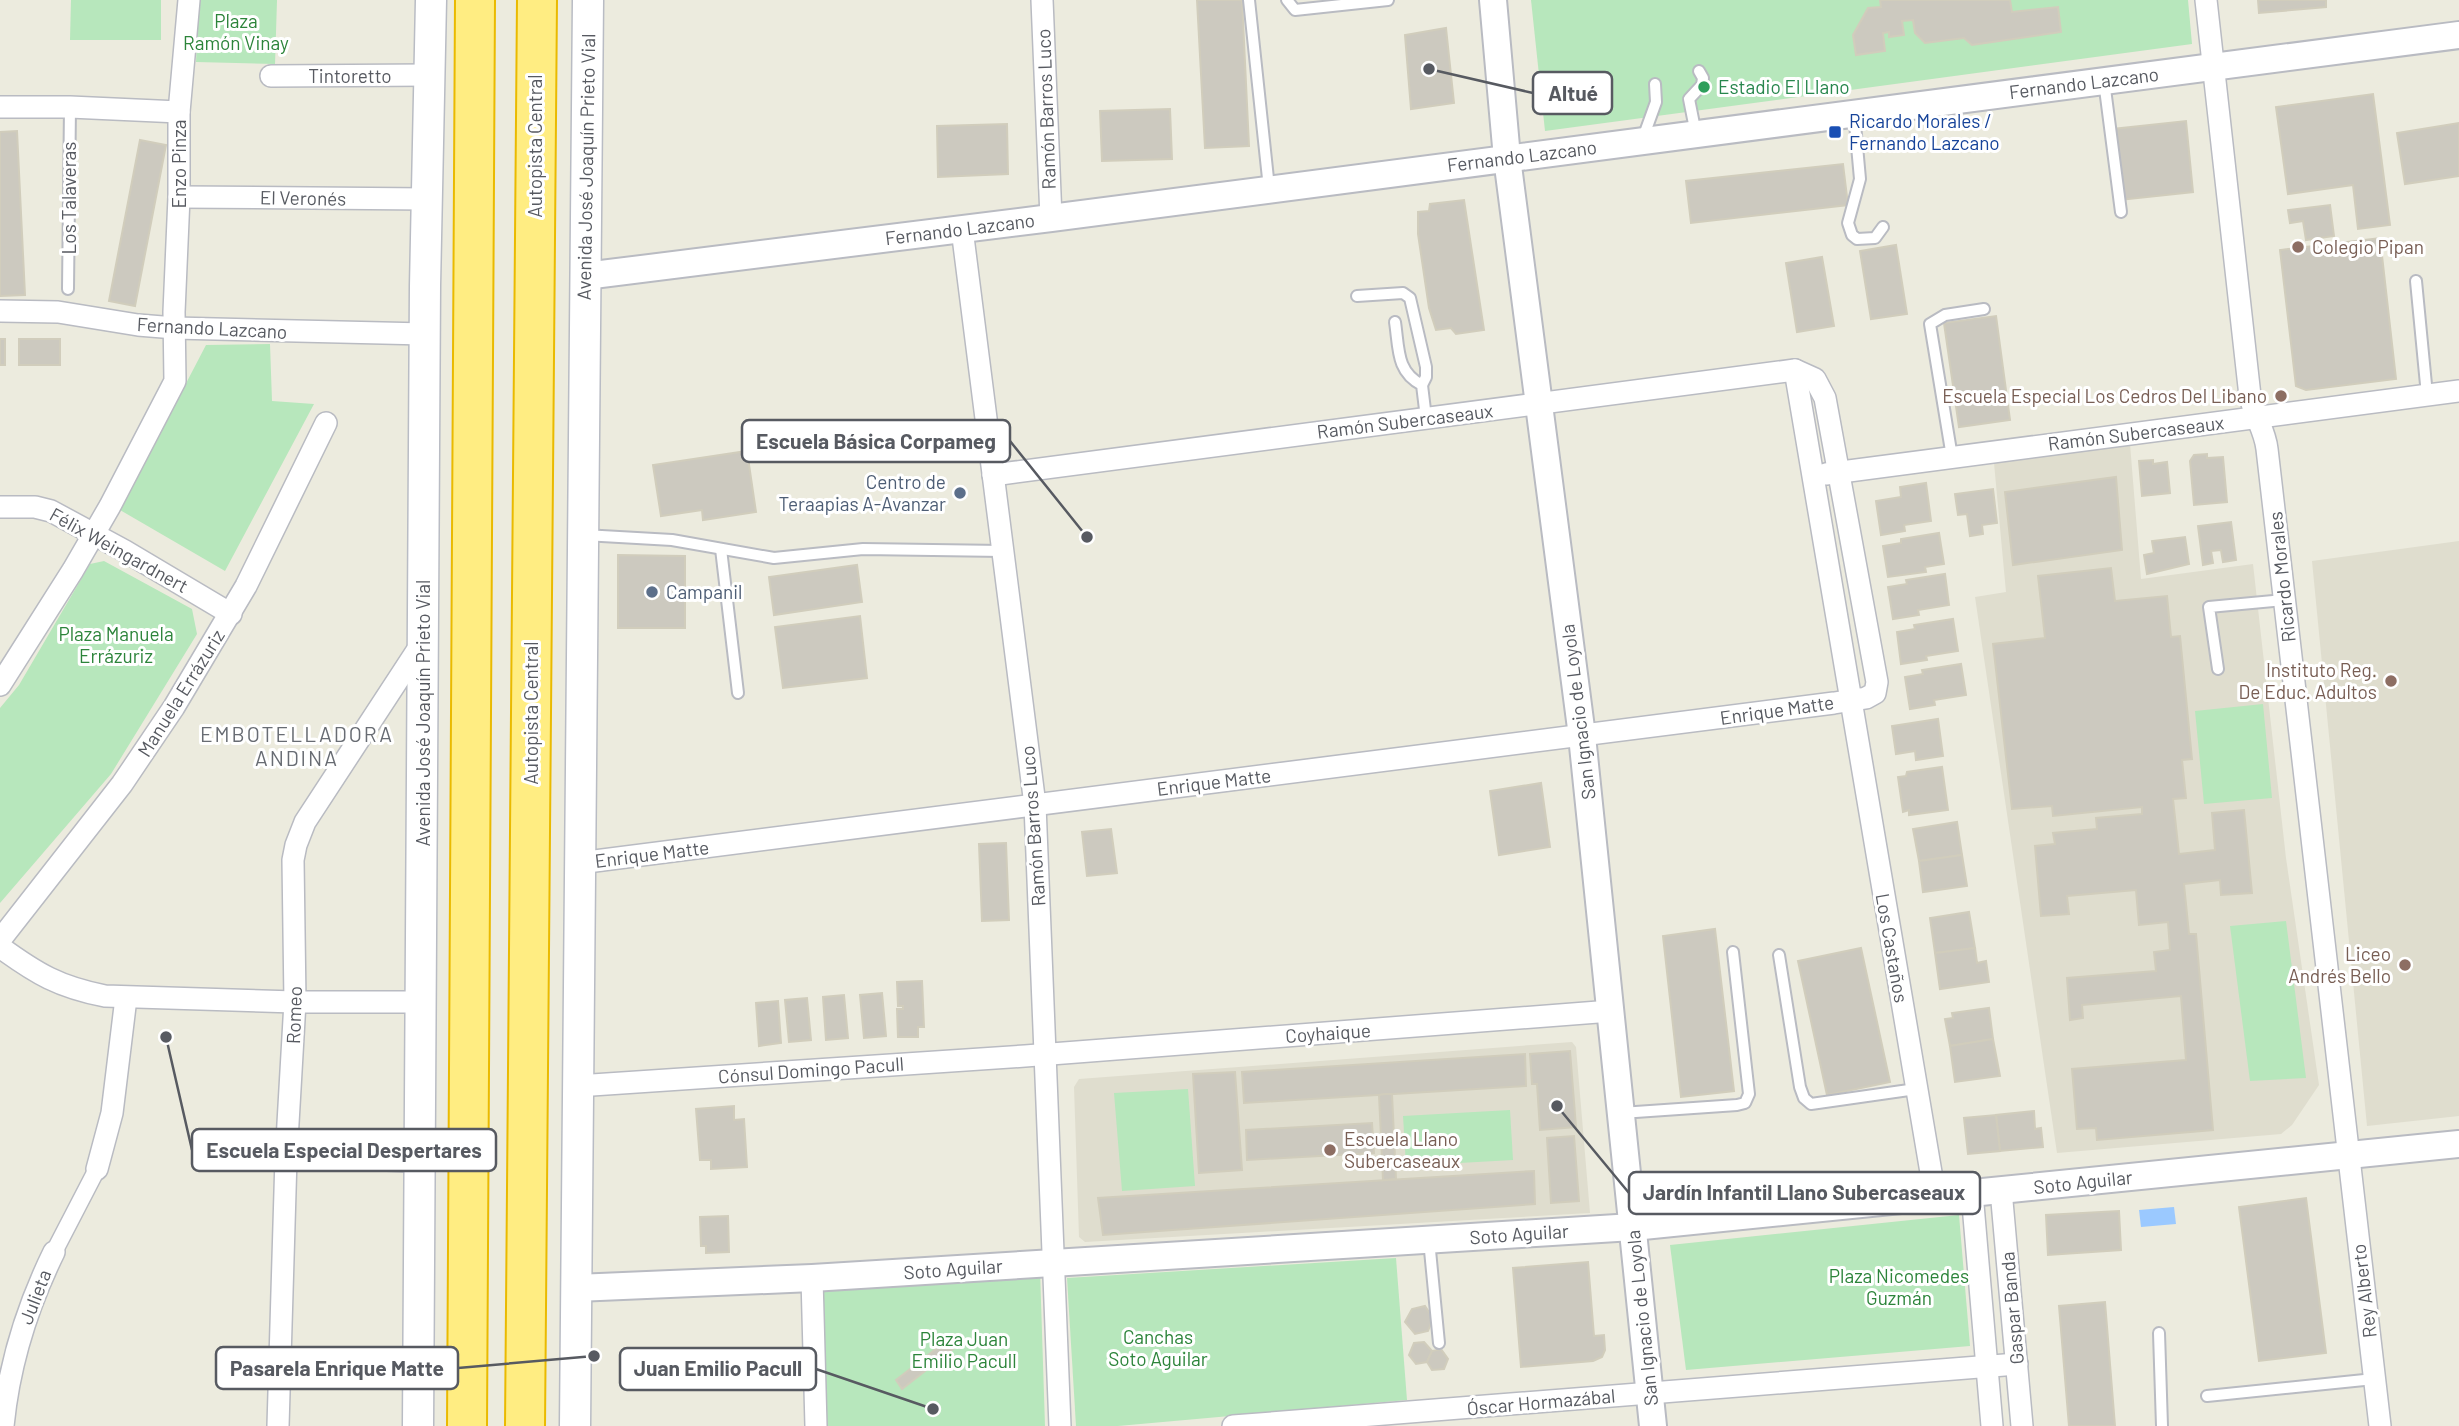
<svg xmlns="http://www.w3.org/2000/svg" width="2459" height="1426" viewBox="0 0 2459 1426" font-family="Barlow,sans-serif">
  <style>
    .education { fill: #dfddce }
    .green { fill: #b7e7bc }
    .water { fill: #9bc9ff }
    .building { fill: #ccc9bf; stroke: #d1cdbc; stroke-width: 2 }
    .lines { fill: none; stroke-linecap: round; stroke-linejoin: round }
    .service-casing { stroke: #b9bbc2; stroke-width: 14 }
    .pedestrian-casing { stroke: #b9bbc2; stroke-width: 19 }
    .minor-casing { stroke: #b9bbc2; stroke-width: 24 }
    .tertiary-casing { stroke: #b9bbc2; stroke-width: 30 }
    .secondary-casing { stroke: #b9bcc4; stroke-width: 33 }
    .motorway-casing { stroke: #eaba00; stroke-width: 42 }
    .service { stroke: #fff; stroke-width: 10 }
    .pedestrian { stroke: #fff; stroke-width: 16 }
    .minor { stroke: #fff; stroke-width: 21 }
    .tertiary { stroke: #fff; stroke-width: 26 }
    .secondary { stroke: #fff; stroke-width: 30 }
    .motorway { stroke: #ffed82; stroke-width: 38 }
    .leisure-dot { fill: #2e9e5b; stroke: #fff; stroke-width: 2.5 }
    .transit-dot { fill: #1a4fb4; stroke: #fff; stroke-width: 2.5 }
    .education-dot { fill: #8d6e63; stroke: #fff; stroke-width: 2.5 }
    .service-dot { fill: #5c6f8a; stroke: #fff; stroke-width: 2.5 }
    .labels { text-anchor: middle; stroke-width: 6; stroke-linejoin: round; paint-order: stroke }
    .park-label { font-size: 19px; fill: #2c843a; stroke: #fff }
    .street-label { font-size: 19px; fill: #575a61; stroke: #fff }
    .leisure-label { font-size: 19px; fill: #27864d; stroke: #fff; text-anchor: start }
    .transit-label { font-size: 19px; fill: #164399; stroke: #fff; text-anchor: start }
    .education-label { font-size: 19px; fill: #785e54; stroke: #fff; text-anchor: end }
    .service-label { font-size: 19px; fill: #4e5e75; stroke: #fff; text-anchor: end }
    .neighbourhood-label { font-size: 21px; letter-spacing: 2px; fill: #686c73; stroke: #fff }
    .leader { fill: none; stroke: #575a61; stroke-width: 2.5 }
    .callout-dot { fill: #575a61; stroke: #fff; stroke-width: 2.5 }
    .callout { fill: #fff; stroke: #575a61; stroke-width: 2.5 }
    .callout-label { font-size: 21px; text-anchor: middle; font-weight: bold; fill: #575a61 }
  </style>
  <rect width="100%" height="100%" fill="#ecebde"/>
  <!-- education -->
  <g class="education">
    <path d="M2130,444L2141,579L2253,564L2286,858L2319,1085L2292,1125L2281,1134L2057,1153L1975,597L2006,592L1994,463Z"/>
    <path d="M2459,541V1116L2367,1126L2312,561Z"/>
    <path d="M1572,1042L1576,1047L1590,1213L1085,1242L1079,1237L1074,1087L1079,1079Z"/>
  </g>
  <!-- green -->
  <g class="green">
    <path d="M71,0H161V40H70Z"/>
    <path d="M199,0H277L275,64L196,62Z"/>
    <path d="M1531,0H2188L2192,44L1545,131Z"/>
    <path d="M270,344L272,401L314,404L225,571L120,510L206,345Z"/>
    <path d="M104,561L192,609L197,634L111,774L0,903V708L19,685L90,564Z"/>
    <path d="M2263,704L2272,798L2204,804L2195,711Z"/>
    <path d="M2286,921L2306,1078L2250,1081L2230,926Z"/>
    <path d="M1188,1089L1195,1186L1122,1191L1114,1093Z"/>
    <path d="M1510,1110L1513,1160L1406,1166L1403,1116Z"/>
    <path d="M1959,1215L1970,1346L1686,1370L1670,1245Z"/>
    <path d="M1396,1258L1407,1400L1118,1426H1076L1067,1278Z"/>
    <path d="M1040,1270L1045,1426H819L816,1283Z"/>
  </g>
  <!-- water -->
  <path class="water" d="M2174,1207L2176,1224L2141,1227L2139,1210Z"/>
  <!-- building -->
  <g class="building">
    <path d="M1197,0H1242L1249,146L1205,148Z"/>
    <path d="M1880,0H2010L2012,12L2058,7L2061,32L1972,45L1964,38L1925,43L1915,33L1913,20L1902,21L1904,35L1889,37V32L1883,33L1885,51L1856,55L1853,35L1868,8L1881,7Z"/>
    <path d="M2258,0H2326V7L2259,13Z"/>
    <path d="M1446,28L1454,103L1411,109L1405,35Z"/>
    <path d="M2373,94L2390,225L2358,229L2353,185L2288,194L2276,107Z"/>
    <path d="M1170,109L1172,159L1102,161L1100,111Z"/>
    <path d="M2186,121L2193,192L2120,200L2113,129Z"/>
    <path d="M2459,123V176L2405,184L2397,133Z"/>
    <path d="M1007,124L1008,174L938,177L937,126Z"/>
    <path d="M17,131L25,295L0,296V132Z"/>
    <path d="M140,140L166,145L135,306L109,301Z"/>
    <path d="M1843,164L1848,205L1691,223L1686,181Z"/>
    <path d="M1464,200L1484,330L1456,334L1451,328L1436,330L1429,308L1418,234V212L1429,211L1430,204Z"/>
    <path d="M2330,205L2334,236L2306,240L2303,221L2290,223L2288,210Z"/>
    <path d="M2380,238L2396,379L2306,390L2296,386L2280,250Z"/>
    <path d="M1896,245L1907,314L1871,319L1860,251Z"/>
    <path d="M1822,257L1834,326L1797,332L1786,263Z"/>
    <path d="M1996,316L2010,420L1959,427L1944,323Z"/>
    <rect x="0" y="339" width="5" height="26"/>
    <rect x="19" y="339" width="41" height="26"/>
    <path d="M747,451L756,512L703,520L702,510L661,516L653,465Z"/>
    <path d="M2207,454V458L2223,457L2227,502L2194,505L2190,461L2194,455Z"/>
    <path d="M2153,460V464L2167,462L2170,493L2142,496L2139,461Z"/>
    <path d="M2116,477L2122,550L2013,565L2005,492Z"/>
    <path d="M1926,483L1931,521L1904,525L1905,531L1881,535L1876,501L1901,497L1900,487Z"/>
    <path d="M1993,489L1997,523L1982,525L1983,534L1970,536L1967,514L1958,515L1955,494Z"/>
    <path d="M2231,522L2236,560L2223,562L2221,550L2211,551L2213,563L2203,565L2198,526Z"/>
    <path d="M1939,533L1944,564L1925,567L1926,572L1888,577L1883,546L1901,543V539Z"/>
    <path d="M2185,537L2189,564L2147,574L2144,555L2154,553L2152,541Z"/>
    <path d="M618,555L685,556V628H618Z"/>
    <path d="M857,565L862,602L774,615L769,577Z"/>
    <path d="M2111,568L2115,601L2167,596L2171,637L2180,636L2192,759L2182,760L2186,798L2173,799L2179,854L2215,850L2212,813L2244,810L2252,893L2221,895L2220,880L2184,884L2189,934H2196L2213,1130L2097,1140L2096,1128L2077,1129L2072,1069L2186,1060L2181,996L2082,1005L2083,1018L2070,1020L2067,978L2156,971L2154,952L2170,950L2168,922L2139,925L2136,890L2067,896L2069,914L2041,916L2035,846L2055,844L2053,833L2097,829L2096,818L2142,814V807L2053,816L2052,806L2012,809L1993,644L2045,638L2038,576Z"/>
    <path d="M1945,574L1949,605L1918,610L1919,615L1893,619L1888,587L1907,584L1906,580Z"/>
    <path d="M860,616L867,678L783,688L775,627Z"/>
    <path d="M1953,619L1958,651L1926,656L1927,660L1901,664L1897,632L1915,629L1914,625Z"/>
    <path d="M1961,664L1966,695L1934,700L1935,705L1910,709L1905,677L1923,674L1922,670Z"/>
    <path d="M1938,719L1943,756L1916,760L1915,751L1896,754L1892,726Z"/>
    <path d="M1942,767L1948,810L1909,815V810L1903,812L1898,777L1906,776L1907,772Z"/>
    <path d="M1541,783L1550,847L1499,855L1490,791Z"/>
    <path d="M1957,822L1962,855L1919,861L1913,829Z"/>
    <path d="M1111,829L1117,873L1087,876L1082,832Z"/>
    <path d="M1006,843L1009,920L982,921L979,844Z"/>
    <path d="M1962,855L1967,886L1923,892L1919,861Z"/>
    <path d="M1969,912L1975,948L1935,953L1930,918Z"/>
    <path d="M1715,929L1734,1091L1681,1097L1663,936Z"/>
    <path d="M1861,948L1890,1082L1827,1095L1798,961Z"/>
    <path d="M1975,948L1977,963L1986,961L1989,982L1940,989L1935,953Z"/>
    <path d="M922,981L924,1027H918V1037H898L897,1009H903V1006H898L897,982Z"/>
    <path d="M882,993L886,1036L864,1038L860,995Z"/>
    <path d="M844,995L848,1038L826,1040L823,997Z"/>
    <path d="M807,998L811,1040L789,1042L785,1000Z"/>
    <path d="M778,1001L781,1043L759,1046L756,1003Z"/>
    <path d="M1989,1008L1993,1039L1950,1046L1945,1019L1953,1018L1952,1013Z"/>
    <path d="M1993,1039L2000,1076L1955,1082L1950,1046Z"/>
    <path d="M1570,1051L1576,1127L1540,1130L1537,1084H1532L1530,1054Z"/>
    <path d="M1525,1054L1526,1086L1244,1103L1242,1072Z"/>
    <path d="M1235,1072L1242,1170L1199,1173L1193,1074Z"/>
    <path d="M1385,1094H1392L1396,1179L1383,1180L1379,1095Z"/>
    <path d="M734,1106V1120L744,1119L747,1167L711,1169V1160H700L696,1109Z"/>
    <path d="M2034,1111L2035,1129L2041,1128L2043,1147L2000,1151L1996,1115Z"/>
    <path d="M1996,1115L2000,1151L1968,1154L1964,1118Z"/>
    <path d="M1372,1123L1374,1153L1247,1160L1246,1130Z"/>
    <path d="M1574,1136L1579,1201L1551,1203L1547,1138Z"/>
    <path d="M1534,1171L1535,1204L1103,1235L1098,1198Z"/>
    <path d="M2306,1198L2326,1353L2259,1361L2239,1207Z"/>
    <path d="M2119,1211L2121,1250L2048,1255L2046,1215Z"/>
    <path d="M728,1216L729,1252L706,1253V1246H701L700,1217Z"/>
    <path d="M1588,1262L1594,1336L1604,1335L1605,1350L1602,1357L1593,1361L1521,1367L1513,1268Z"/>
    <path d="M2105,1302L2115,1426H2069L2059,1306Z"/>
    <path d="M1425,1306L1433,1318L1428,1331L1415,1334L1405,1322L1412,1309Z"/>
    <path d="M946,1341L953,1349L902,1389L896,1380Z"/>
    <path d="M1424,1342L1432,1351L1427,1362L1416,1364L1409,1355L1414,1343Z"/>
    <path d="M1441,1349L1448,1359L1444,1369L1432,1370L1427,1362L1432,1351Z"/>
  </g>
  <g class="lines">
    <!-- service casing -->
    <g class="service-casing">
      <g id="service">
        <path d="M1249,0L1269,188"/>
        <path d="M1287,0L1295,10L1388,0"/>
        <path d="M2104,81L2121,212"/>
        <path d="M1854,113L1860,179L1848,223L1852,235L1857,239L1875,238L1883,227"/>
        <path d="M1696,134L1689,99L1702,85L1703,78L1699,71"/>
        <path d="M1643,138L1656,102L1655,84"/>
        <path d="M2416,281L2427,395"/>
        <path d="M68,289L70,107"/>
        <path d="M1357,296L1403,293L1410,298L1426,367V377L1422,385"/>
        <path d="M1395,322C1399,348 1396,372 1422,385L1426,418"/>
        <path d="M1952,457L1930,324L1945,315L1984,309"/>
        <path d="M584,535L672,540L774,558L863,549L1003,551"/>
        <path d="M721,549L738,693"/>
        <path d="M2218,669L2209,607L2284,600"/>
        <path d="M1779,955L1800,1087L1804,1098L1811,1104L1916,1089"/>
        <path d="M1621,1113L1737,1105L1745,1103L1749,1094L1733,952"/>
        <path d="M1429,1240L1439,1343"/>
        <path d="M2159,1333L2162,1426"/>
        <path d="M2207,1396L2374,1379"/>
      </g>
    </g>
    <!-- pedestrian casing -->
    <g class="pedestrian-casing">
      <g id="pedestrian">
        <path d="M286,1158L420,1164"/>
        <path d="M54,1252L97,1169"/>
      </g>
    </g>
    <!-- minor casing -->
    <g class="minor-casing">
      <g id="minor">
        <path d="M1042,0L1051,218"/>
        <path d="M2206,0L2250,396C2254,416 2265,430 2267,449L2380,1426"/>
        <path d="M271,76L430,75"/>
        <path d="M0,107H70L179,112"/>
        <path d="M179,197L427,199"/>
        <path d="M962,229L1035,805L1060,1426"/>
        <path d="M0,311L58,312L138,325L175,328L425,334"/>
        <path d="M1795,370L1935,1196"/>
        <path d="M1826,474L2459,391"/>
        <path d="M0,507H35L51,511L125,551L231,614"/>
        <path d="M0,685L73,570L110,506L175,381L174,312L179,197V112L189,0"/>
        <path d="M579,863L1834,703L1866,698L1875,693L1877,682L1825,398L1815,379L1795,370L993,475"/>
        <path d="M0,940L122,784L174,707L246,586L326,423"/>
        <path d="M0,947C37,974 59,987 105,996L295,1002H421"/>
        <path d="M577,1086L1025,1056L1611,1011"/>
        <path d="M97,1169L112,1113L126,998"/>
        <path d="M2001,1190L2022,1426"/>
        <path d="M1972,1193L1992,1426"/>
        <path d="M812,1278L816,1426"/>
        <path d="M3,1426C9,1364 27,1307 54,1252"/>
        <path d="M278,1426L286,1158L295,1002L293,860L296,845L305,822L422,643"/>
        <path d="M1233,1426L2017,1364"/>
      </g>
    </g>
    <!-- tertiary casing -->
    <g class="tertiary-casing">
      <g id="tertiary">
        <path d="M1493,0L1507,158L1582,736L1653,1426"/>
        <path d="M585,276L1051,218L2459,35"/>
        <path d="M576,1288L812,1278L1633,1227L2459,1144"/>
      </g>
    </g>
    <!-- secondary casing -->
    <g class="secondary-casing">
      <g id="secondary">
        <path d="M418,1426L425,286L431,0"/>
        <path d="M575,1426L588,0"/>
      </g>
    </g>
    <!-- motorway casing -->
    <g class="motorway-casing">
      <g id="motorway">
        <path d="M467,1426L475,0"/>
        <path d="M525,1426L537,0"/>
      </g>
    </g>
    <!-- service -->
    <use href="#service" class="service"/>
    <!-- pedestrian -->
    <use href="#pedestrian" class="pedestrian"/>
    <!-- minor -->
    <use href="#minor" class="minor"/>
    <!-- tertiary -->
    <use href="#tertiary" class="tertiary"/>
    <!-- secondary -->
    <use href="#secondary" class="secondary"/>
    <!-- motorway -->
    <use href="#motorway" class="motorway"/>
  </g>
  <!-- markers -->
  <circle class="leisure-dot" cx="1704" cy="87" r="7"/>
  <rect class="transit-dot" x="1828" y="125" width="14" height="14" rx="3.5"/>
  <g class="education-dot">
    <circle cx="2298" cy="247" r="7"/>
    <circle cx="2281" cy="396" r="7"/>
    <circle cx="2391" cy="681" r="7"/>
    <circle cx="2405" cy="965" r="7"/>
    <circle cx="1330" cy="1150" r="7"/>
  </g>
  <g class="service-dot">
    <circle cx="960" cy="493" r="7"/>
    <circle cx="652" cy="592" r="7"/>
  </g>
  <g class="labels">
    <!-- park labels -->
    <g class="park-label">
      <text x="236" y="28">Plaza<tspan x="236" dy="22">Ramón Vinay</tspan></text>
      <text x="116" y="641">Plaza Manuela<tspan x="116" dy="22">Errázuriz</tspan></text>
      <text x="1899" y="1283">Plaza Nicomedes<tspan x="1899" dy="22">Guzmán</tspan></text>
      <text x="1158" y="1344">Canchas<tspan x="1158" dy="22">Soto Aguilar</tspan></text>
      <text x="964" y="1346">Plaza Juan<tspan x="964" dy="22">Emilio Pacull</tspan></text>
    </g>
    <!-- street labels -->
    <g class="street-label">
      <text x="350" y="83">Tintoretto</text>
      <text transform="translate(2084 83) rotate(-7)" y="7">Fernando Lazcano</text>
      <text transform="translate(1046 109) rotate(-92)" y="7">Ramón Barros Luco</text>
      <text transform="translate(535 146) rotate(-90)" y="7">Autopista Central</text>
      <text transform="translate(1522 156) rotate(-7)" y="7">Fernando Lazcano</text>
      <text transform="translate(179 164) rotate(-90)" y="7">Enzo Pinza</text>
      <text transform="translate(586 167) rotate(-89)" y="7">Avenida José Joaquín Prieto Vial</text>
      <text transform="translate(69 198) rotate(-90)" y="7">Los Talaveras</text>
      <text transform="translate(303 198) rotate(1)" y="7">El Veronés</text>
      <text transform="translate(960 229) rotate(-7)" y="7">Fernando Lazcano</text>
      <text transform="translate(212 328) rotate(3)" y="7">Fernando Lazcano</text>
      <text transform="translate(1405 421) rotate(-7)" y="7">Ramón Subercaseaux</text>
      <text transform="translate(2136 433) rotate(-7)" y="7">Ramón Subercaseaux</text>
      <text transform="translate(119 550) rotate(29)" y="7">Félix Weingardnert</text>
      <text transform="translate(2282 577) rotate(-96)" y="7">Ricardo Morales</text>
      <text transform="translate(181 693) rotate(-58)" y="7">Manuela Errázuriz</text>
      <text transform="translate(1777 710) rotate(-8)" y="7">Enrique Matte</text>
      <text transform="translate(1578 712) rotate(-97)" y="7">San Ignacio de Loyola</text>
      <text transform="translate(423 713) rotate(-90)" y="7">Avenida José Joaquín Prieto Vial</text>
      <text transform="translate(531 713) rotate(-90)" y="7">Autopista Central</text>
      <text transform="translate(1214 782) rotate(-7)" y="7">Enrique Matte</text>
      <text transform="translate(1033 826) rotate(-94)" y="7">Ramón Barros Luco</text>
      <text transform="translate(652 854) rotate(-7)" y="7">Enrique Matte</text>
      <text transform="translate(1892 948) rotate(80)" y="7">Los Castaños</text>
      <text transform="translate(294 1015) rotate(-88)" y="7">Romeo</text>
      <text transform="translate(1328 1033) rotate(-4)" y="7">Coyhaique</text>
      <text transform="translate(811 1070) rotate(-4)" y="7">Cónsul Domingo Pacull</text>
      <text transform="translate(2083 1182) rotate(-6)" y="7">Soto Aguilar</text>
      <text transform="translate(1519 1234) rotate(-4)" y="7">Soto Aguilar</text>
      <text transform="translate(953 1269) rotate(-4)" y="7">Soto Aguilar</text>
      <text transform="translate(2364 1291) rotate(-97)" y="7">Rey Alberto</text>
      <text transform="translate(35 1297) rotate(-69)" y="7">Julieta</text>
      <text transform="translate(2012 1308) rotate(-95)" y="7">Gaspar Banda</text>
      <text transform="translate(1642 1318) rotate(-96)" y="7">San Ignacio de Loyola</text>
      <text transform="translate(1541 1402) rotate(-5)" y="7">Óscar Hormazábal</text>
    </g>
    <!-- leisure labels -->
    <g class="leisure-label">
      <text x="1718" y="94">Estadio El Llano</text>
    </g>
    <!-- transit labels -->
    <g class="transit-label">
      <text x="1849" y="128">Ricardo Morales /<tspan x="1849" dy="22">Fernando Lazcano</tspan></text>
    </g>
    <!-- education labels -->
    <g class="education-label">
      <text x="2312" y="254" text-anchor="start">Colegio Pipan</text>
      <text x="2267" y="403">Escuela Especial Los Cedros Del Libano</text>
      <text x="2377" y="677">Instituto Reg.<tspan x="2377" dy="22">De Educ. Adultos</tspan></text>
      <text x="2391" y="961">Liceo<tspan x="2391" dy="22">Andrés Bello</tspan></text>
      <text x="1344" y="1146" text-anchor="start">Escuela Llano<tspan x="1344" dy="22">Subercaseaux</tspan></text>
    </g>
    <!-- service labels -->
    <g class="service-label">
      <text x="946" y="489">Centro de<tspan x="946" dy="22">Teraapias A-Avanzar</tspan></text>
      <text x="666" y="599" text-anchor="start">Campanil</text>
    </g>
    <!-- neighbourhood labels -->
    <g class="neighbourhood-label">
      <text x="297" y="742">EMBOTELLADORA<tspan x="297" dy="24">ANDINA</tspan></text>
    </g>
  </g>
  <!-- callouts -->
  <path class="leader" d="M1429 69L1533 93M1087 537L1010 441M166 1037L192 1150M1557 1106L1629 1193M594 1356L458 1368M933 1409L816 1369"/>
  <g class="callout-dot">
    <circle cx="1429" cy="69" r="7"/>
    <circle cx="1087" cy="537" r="7"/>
    <circle cx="166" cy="1037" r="7"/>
    <circle cx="1557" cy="1106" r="7"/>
    <circle cx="594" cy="1356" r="7"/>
    <circle cx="933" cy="1409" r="7"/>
  </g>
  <g class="callout">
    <rect x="1533" y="72" width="79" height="42" rx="7"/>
    <rect x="742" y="420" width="268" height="42" rx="7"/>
    <rect x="192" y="1129" width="304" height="42" rx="7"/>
    <rect x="1629" y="1172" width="351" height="42" rx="7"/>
    <rect x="216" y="1347" width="242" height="42" rx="7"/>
    <rect x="620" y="1348" width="196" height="42" rx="7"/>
  </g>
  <g class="callout-label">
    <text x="1573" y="101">Altué</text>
    <text x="876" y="449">Escuela Básica Corpameg</text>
    <text x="344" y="1158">Escuela Especial Despertares</text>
    <text x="1804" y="1200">Jardín Infantil Llano Subercaseaux</text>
    <text x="337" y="1376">Pasarela Enrique Matte</text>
    <text x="718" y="1376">Juan Emilio Pacull</text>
  </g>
</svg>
